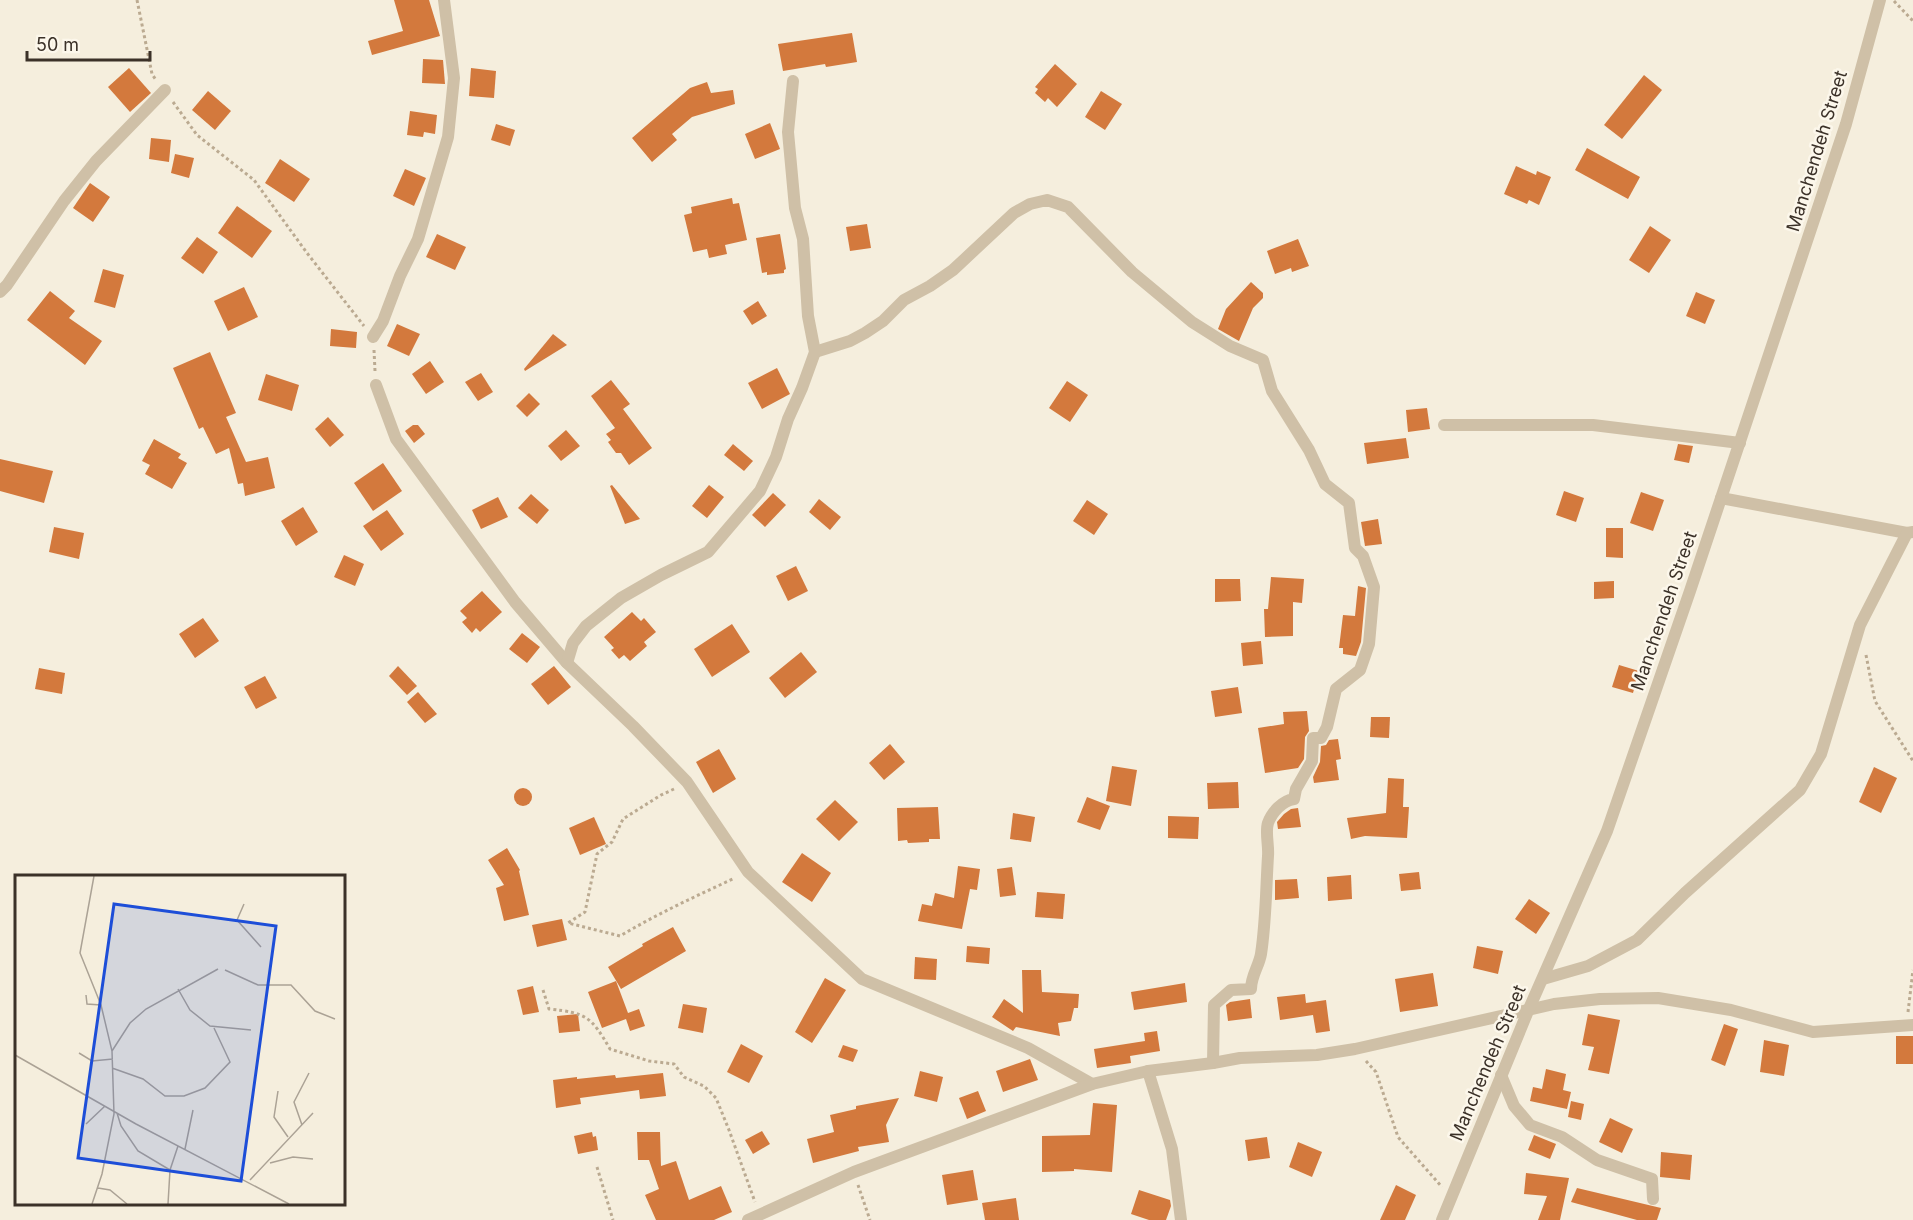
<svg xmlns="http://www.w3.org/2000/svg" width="1913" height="1220" viewBox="0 0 1913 1220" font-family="Inter,sans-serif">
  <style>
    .building { fill: #d3793d }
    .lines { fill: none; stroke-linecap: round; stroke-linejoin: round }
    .path { stroke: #bbaa91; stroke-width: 3; stroke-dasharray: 3 3; stroke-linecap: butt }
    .minor { stroke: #cfc0a7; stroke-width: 12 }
    .labels { text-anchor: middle; stroke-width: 5; stroke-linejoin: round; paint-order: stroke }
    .street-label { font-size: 18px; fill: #3b3128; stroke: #fcf7eb }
    .inset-road { fill: none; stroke: #aba295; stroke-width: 1.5 }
    .view { fill: #1d4ed8; fill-opacity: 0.15; stroke: #1d4ed8; stroke-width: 3 }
    .inset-edge { fill: none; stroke: #3b3128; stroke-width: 3 }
  </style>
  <rect width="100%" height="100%" fill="#f5eedd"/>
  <!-- building -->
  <g class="building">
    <path d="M394,0H429L440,36L372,55L368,41L403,31Z"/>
    <path d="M852,33L857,62L826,67L825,64L783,71L778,44Z"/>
    <path d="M423,59L443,60L445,84L422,83Z"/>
    <path d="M1055,64L1077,84L1057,107L1048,98L1045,102L1035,93L1038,89L1035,87Z"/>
    <path d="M129,68L151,93L130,112L108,87Z"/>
    <path d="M471,68L496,71L494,98L469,96Z"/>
    <path d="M1644,75L1662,90L1622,139L1604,125Z"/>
    <path d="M707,82L711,93L733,90L735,104L692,117L672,134L677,140L652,162L632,138L690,88Z"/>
    <path d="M208,91L231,111L215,130L192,110Z"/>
    <path d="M1101,91L1122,104L1105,130L1085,117Z"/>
    <path d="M410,111L437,115L435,134L424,132L423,137L407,135Z"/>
    <path d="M770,123L780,149L755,159L745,134Z"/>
    <path d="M496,124L515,130L510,146L491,140Z"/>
    <path d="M151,138L171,140L169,162L149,159Z"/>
    <path d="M1587,148L1640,177L1628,199L1575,170Z"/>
    <path d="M175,154L194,158L189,178L171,173Z"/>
    <path d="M280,159L310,179L294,202L265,183Z"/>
    <path d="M1516,166L1536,175L1537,171L1551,177L1539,205L1529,200L1527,204L1504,194Z"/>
    <path d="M405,169L426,178L414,206L393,196Z"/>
    <path d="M90,183L110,197L93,222L73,208Z"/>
    <path d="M732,198L733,204L739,203L747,240L725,245L727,254L709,258L707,249L693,252L684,215L692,213L691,207Z"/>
    <path d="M237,206L272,231L252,258L218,233Z"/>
    <path d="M867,224L871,248L850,251L846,227Z"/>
    <path d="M1650,226L1671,240L1649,273L1629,260Z"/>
    <path d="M437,234L466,247L455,270L426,257Z"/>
    <path d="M780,234L786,269L784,270V273L767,275V272L762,273L756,238Z"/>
    <path d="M197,237L218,252L203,274L181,258Z"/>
    <path d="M1298,239L1309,266L1292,272L1291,268L1275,274L1267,251Z"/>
    <path d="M103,269L124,275L115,308L94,302Z"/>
    <path d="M1251,282L1263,293V298L1253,308L1239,341L1218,329L1226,309Z"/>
    <path d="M244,287L258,317L228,331L214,301Z"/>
    <path d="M50,291L75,311L69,318L102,341L85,365L27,320Z"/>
    <path d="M1696,292L1715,300L1705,324L1686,316Z"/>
    <path d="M758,301L767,316L752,325L743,311Z"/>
    <path d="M397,324L420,334L409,356L387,346Z"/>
    <path d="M331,329L357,332L356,348L330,346Z"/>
    <path d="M553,334L567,345L525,371L524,369Z"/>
    <path d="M210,352L236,413L226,417L246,462L268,457L275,488L245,496L243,483L238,484L229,448L216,454L203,427L199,429L173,368Z"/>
    <path d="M430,361L444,382L426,394L412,374Z"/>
    <path d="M777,368L790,394L762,409L748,383Z"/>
    <path d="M481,373L493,392L478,401L465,382Z"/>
    <path d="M266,374L299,385L292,411L258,400Z"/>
    <path d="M611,380L630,404L623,409L652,448L629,465L621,453H616L608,442L611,440L606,434L615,428L591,396Z"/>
    <path d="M1067,381L1088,395L1070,422L1049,408Z"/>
    <path d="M529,393L540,404L527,417L516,406Z"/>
    <path d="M1427,408L1430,429L1408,432L1406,410Z"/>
    <path d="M328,417L344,435L330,447L315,429Z"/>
    <path d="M413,425H418L425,434L414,443L405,431Z"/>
    <path d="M566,430L580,446L561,461L548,446Z"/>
    <path d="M1406,438L1409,458L1367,464L1364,443Z"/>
    <path d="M154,439L181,454L178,458L187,463L172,489L145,474L150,465L142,461Z"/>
    <path d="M733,444L753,461L744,471L724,455Z"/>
    <path d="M1678,444L1693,446L1689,463L1674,460Z"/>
    <path d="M0,459L53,471L44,503L0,491Z"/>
    <path d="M383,463L402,491L373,511L354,483Z"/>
    <path d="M612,485L640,519L625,524L610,486Z"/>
    <path d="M709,485L724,497L707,518L692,506Z"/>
    <path d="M1564,491L1584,498L1576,522L1556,515Z"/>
    <path d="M1641,492L1664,500L1653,531L1630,523Z"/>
    <path d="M773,493L786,505L765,527L752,515Z"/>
    <path d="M531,494L549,510L537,524L518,508Z"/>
    <path d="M498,497L508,517L481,529L472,510Z"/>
    <path d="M819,499L841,517L830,530L809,512Z"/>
    <path d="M1087,500L1108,514L1094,535L1073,521Z"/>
    <path d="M303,507L318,532L296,546L281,521Z"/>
    <path d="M387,510L404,534L381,551L363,526Z"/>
    <path d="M1378,519L1382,544L1365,546L1361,522Z"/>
    <path d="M54,527L84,533L79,559L49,552Z"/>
    <path d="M1606,528H1623V558L1606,557Z"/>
    <path d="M344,555L364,564L355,586L334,577Z"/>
    <path d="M796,566L808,591L788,601L776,576Z"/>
    <path d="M1271,577L1304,579L1302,603L1293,602V636L1265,637L1264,609H1268Z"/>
    <path d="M1215,579H1240L1241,601L1215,602Z"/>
    <path d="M1614,581V598L1594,599V582Z"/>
    <path d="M1358,586L1366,588L1361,642L1356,656L1343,654V648H1339L1343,615L1355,616Z"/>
    <path d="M482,591L502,612L480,632L476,628L472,633L462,622L467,618L460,611Z"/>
    <path d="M632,612L641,621L644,618L656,632L644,642L647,646L630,661L624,655L619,659L611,650L614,648L604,637Z"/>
    <path d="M203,618L219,641L195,658L179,634Z"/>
    <path d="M732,624L750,652L712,677L694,649Z"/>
    <path d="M522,633L540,647L527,663L509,649Z"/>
    <path d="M1261,641L1263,664L1243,666L1241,643Z"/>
    <path d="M801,652L817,672L785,698L769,678Z"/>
    <path d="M1619,665L1639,671L1633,693L1612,687Z"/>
    <path d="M398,666L417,686L407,695L389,676Z"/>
    <path d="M554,666L571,687L548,705L531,684Z"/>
    <path d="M39,668L65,673L62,694L35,689Z"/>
    <path d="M265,676L277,698L256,709L244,687Z"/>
    <path d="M1238,687L1242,713L1215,717L1211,691Z"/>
    <path d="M418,692L437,714L425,723L407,702Z"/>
    <path d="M1307,711L1309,731L1305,737L1304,759L1298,768L1265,773L1258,728L1284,724L1283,712Z"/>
    <path d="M1371,717H1390L1389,738L1370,737Z"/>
    <path d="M1338,739L1341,759L1336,760L1339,780L1314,783L1313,777L1320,762L1321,746L1326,745L1329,740Z"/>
    <path d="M890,744L905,762L884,780L869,763Z"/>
    <path d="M719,749L736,779L713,793L696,762Z"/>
    <path d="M1112,766L1137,770L1131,806L1106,801Z"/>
    <path d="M1874,767L1897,778L1881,813L1859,802Z"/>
    <path d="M1388,778L1404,779L1403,807H1409L1407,838L1365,836L1351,839L1347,818L1386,813Z"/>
    <path d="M1238,782L1239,808L1208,809L1207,783Z"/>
    <circle cx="523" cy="797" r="9"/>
    <path d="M1087,797L1110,806L1100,830L1077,822Z"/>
    <path d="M835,800L858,822L839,841L816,819Z"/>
    <path d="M938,807L940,839H929V842L908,843L907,840L898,841L897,808Z"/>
    <path d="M1298,808L1301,827L1278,829L1277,822L1284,814L1291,809Z"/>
    <path d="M1013,813L1035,817L1031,842L1010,839Z"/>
    <path d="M1168,816L1199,817L1198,839L1168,838Z"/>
    <path d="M594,817L606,844L580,855L569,828Z"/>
    <path d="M507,848L520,870L519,871L529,915L504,921L496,888L504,885L488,860Z"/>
    <path d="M802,853L831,873L812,902L782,882Z"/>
    <path d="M958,866L980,869L977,890L970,889L962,929L918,921L922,904L932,906L935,893L954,898Z"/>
    <path d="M1012,867L1016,895L1000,897L997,869Z"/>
    <path d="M1419,872L1421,889L1401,891L1399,874Z"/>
    <path d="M1351,875L1352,899L1328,901L1327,877Z"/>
    <path d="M1297,879L1299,898L1275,900V880Z"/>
    <path d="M1037,892L1065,894L1063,919L1035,917Z"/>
    <path d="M1529,899L1550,913L1536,934L1515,919Z"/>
    <path d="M562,919L567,940L537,947L532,925Z"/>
    <path d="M673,927L686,951L621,989L608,967L643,946L642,944Z"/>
    <path d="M967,946L990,948L989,964L966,962Z"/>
    <path d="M1477,946L1503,951L1498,974L1473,968Z"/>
    <path d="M915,957L937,959L936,980L914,979Z"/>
    <path d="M1022,970H1041L1042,992L1079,994L1078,1008H1074L1071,1021L1058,1023L1060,1036L1016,1027L1013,1031L992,1017L1004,999L1023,1013Z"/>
    <path d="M1433,973L1438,1006L1400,1012L1395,979Z"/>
    <path d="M825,978L846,990L812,1043L795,1032Z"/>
    <path d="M616,981L628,1013L639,1009L645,1026L630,1031L626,1019L602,1028L588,992Z"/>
    <path d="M1185,983L1187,1002L1134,1010L1131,992Z"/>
    <path d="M533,986L539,1012L523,1015L517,990Z"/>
    <path d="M1305,994L1306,1003L1326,1000L1330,1031L1316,1033L1313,1015L1280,1020L1277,997Z"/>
    <path d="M1250,999L1252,1018L1228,1021L1226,1005L1230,1002Z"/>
    <path d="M683,1004L707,1008L703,1033L678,1028Z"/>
    <path d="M578,1014L580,1031L559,1033L557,1016Z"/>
    <path d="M1588,1014L1620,1020L1609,1074L1588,1070L1594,1047L1582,1045Z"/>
    <path d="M1724,1024L1738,1029L1725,1066L1711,1060Z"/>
    <path d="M1157,1031L1160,1051L1130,1056L1131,1063L1097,1068L1094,1049L1145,1041L1144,1033Z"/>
    <rect x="1896" y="1036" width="17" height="28"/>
    <path d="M1764,1040L1789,1045L1784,1076L1760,1072Z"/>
    <path d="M741,1044L763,1056L749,1083L727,1072Z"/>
    <path d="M843,1045L858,1050L853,1062L838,1057Z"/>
    <path d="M1030,1059L1038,1080L1003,1092L996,1071Z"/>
    <path d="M1546,1069L1566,1074L1563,1090L1571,1092L1567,1109L1530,1101L1533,1087L1542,1089Z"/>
    <path d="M920,1071L943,1077L937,1102L914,1096Z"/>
    <path d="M663,1073L666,1096L640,1099L639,1090L580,1098L581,1104L556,1108L553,1080L577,1077V1079L615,1075L616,1078Z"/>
    <path d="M978,1091L986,1111L967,1119L959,1098Z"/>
    <path d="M899,1098L886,1125L889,1142L858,1147L859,1151L813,1163L807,1139L834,1132L830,1115L856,1109V1106Z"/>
    <path d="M1571,1101L1584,1104L1581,1120L1568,1117Z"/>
    <path d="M1093,1103L1117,1105L1112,1172L1074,1169V1171L1042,1172V1136L1090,1135Z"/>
    <path d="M1610,1118L1633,1129L1622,1153L1599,1142Z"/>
    <path d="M762,1131L770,1144L753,1154L745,1140Z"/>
    <path d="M592,1132L593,1137L596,1136L598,1150L578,1154L574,1136Z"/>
    <path d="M637,1132H660L661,1166L676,1161L689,1200L721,1186L732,1212L714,1220H656L645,1195L659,1189L649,1160H638Z"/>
    <path d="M1534,1135L1556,1144L1550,1159L1528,1150Z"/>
    <path d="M1267,1137L1270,1158L1248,1161L1245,1140Z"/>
    <path d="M1298,1142L1322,1152L1312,1177L1289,1167Z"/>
    <path d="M1661,1152L1692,1155L1690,1180L1660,1177Z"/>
    <path d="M973,1170L978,1200L947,1205L942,1175Z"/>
    <path d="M1526,1173L1569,1178L1560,1220H1538L1547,1196L1524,1194Z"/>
    <path d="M1396,1185L1416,1195L1405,1220H1380Z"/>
    <path d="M1577,1188L1661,1208L1657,1220H1637L1571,1202Z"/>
    <path d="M1139,1190L1170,1200L1171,1206L1166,1220H1149L1131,1214Z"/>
    <path d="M1016,1198L1019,1220H985L982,1203Z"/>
  </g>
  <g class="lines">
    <!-- path -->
    <g class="path">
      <path d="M137,0L152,74L156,80"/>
      <path d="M1894,1L1913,21"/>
      <path d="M173,102L197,135L254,180L307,253L364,326"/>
      <path d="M374,350L375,371"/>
      <path d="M1866,655L1875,701L1913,761"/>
      <path d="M674,789L661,795L623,819L612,842L597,854L585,912L568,923L620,936C657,914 696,896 735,878"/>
      <path d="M543,990L549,1009C586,1013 591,1016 610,1049L649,1061L674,1064L684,1077L704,1086L716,1098L729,1130L755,1202"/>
      <path d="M1908,1012L1913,970"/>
      <path d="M1366,1061L1376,1072L1398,1137L1442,1187"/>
      <path d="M597,1167L613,1220"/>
      <path d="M858,1185L870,1220"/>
    </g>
    <!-- minor -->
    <g class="minor">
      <path d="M0,292L7,285L64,201L96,161L165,90"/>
      <path d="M373,337L383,321L400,276L418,239L448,137L454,78L444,0"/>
      <path d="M815,352L850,341L865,333L883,321L904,300L930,286L953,270L1014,213L1030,204L1047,200L1068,207L1132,272L1192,322L1230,346L1263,360L1272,391L1309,450L1325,484L1349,503L1355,548L1363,556L1374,587L1369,644L1360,670L1336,689L1327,727L1321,738H1313L1312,761L1296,789L1294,799C1282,801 1272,812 1268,823C1265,832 1269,846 1268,856C1266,888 1266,921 1261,954C1259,966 1251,976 1251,989L1231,990L1214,1005L1213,1063"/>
      <path d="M376,385L396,439L515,602L567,663L633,726L687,782L748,872L862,979L1028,1048L1092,1084"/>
      <path d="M1444,425H1593L1740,443"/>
      <path d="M1721,498L1907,533"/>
      <path d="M567,663L573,643L586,626L621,598L661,575L708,552L760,491L776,457L788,419L802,388L815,352L808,316L803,239L795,208L788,132L793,81"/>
      <path d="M1543,979L1588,966L1637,940L1685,893L1800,790L1821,754L1860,625L1907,533L1913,532"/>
      <path d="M1148,1071L1172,1149L1181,1220"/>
      <path d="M1501,1075L1514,1106L1530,1125L1562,1137L1597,1160L1652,1179L1653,1199"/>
      <path d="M748,1220L854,1172L1092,1084L1148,1071L1213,1063L1240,1058L1317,1055L1355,1049L1554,1004L1600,999L1658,998L1731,1010L1813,1032L1913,1025"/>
      <path d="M1442,1220L1528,1011L1607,831L1690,591L1846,124L1880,0"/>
    </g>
  </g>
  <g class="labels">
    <!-- street labels -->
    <g class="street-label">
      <text transform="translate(1817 151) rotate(-73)" y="6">Manchendeh Street</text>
      <text transform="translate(1664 611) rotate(-71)" y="6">Manchendeh Street</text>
      <text transform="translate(1488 1063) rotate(-67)" y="6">Manchendeh Street</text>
    </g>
  </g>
  <!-- overview -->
  <g transform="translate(15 875)">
    <rect width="330" height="330" fill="#f5eedd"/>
    <path class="inset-road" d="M229,29L222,45L246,72M210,95L243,110H276L300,136L320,144M163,114L175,135L195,151L236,155M71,120L72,129L86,130M97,176L115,148L131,134L203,94M64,178L77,186L98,184M0,180L121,249L274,329M97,193L128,204L150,221H169L190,213L215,187L199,153M263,216L259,242L273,262M102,238L106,251L123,276L155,295L153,329M71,249L90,231M287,250L279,227L294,198M170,274L178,235M255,288L278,282L298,284M155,295L163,271M235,305L298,238M83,313L95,315L112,329M77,329L87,299L99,239L97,176L86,130L65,78L79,1"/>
    <path class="view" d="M99,29L261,51L226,306L63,283Z"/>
    <rect width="330" height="330" class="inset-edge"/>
  </g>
  <!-- scale -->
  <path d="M27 51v9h123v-9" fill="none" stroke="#3b3128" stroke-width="3"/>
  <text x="36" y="51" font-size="18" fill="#3b3128" stroke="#fcf7eb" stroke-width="4.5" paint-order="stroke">50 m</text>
</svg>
